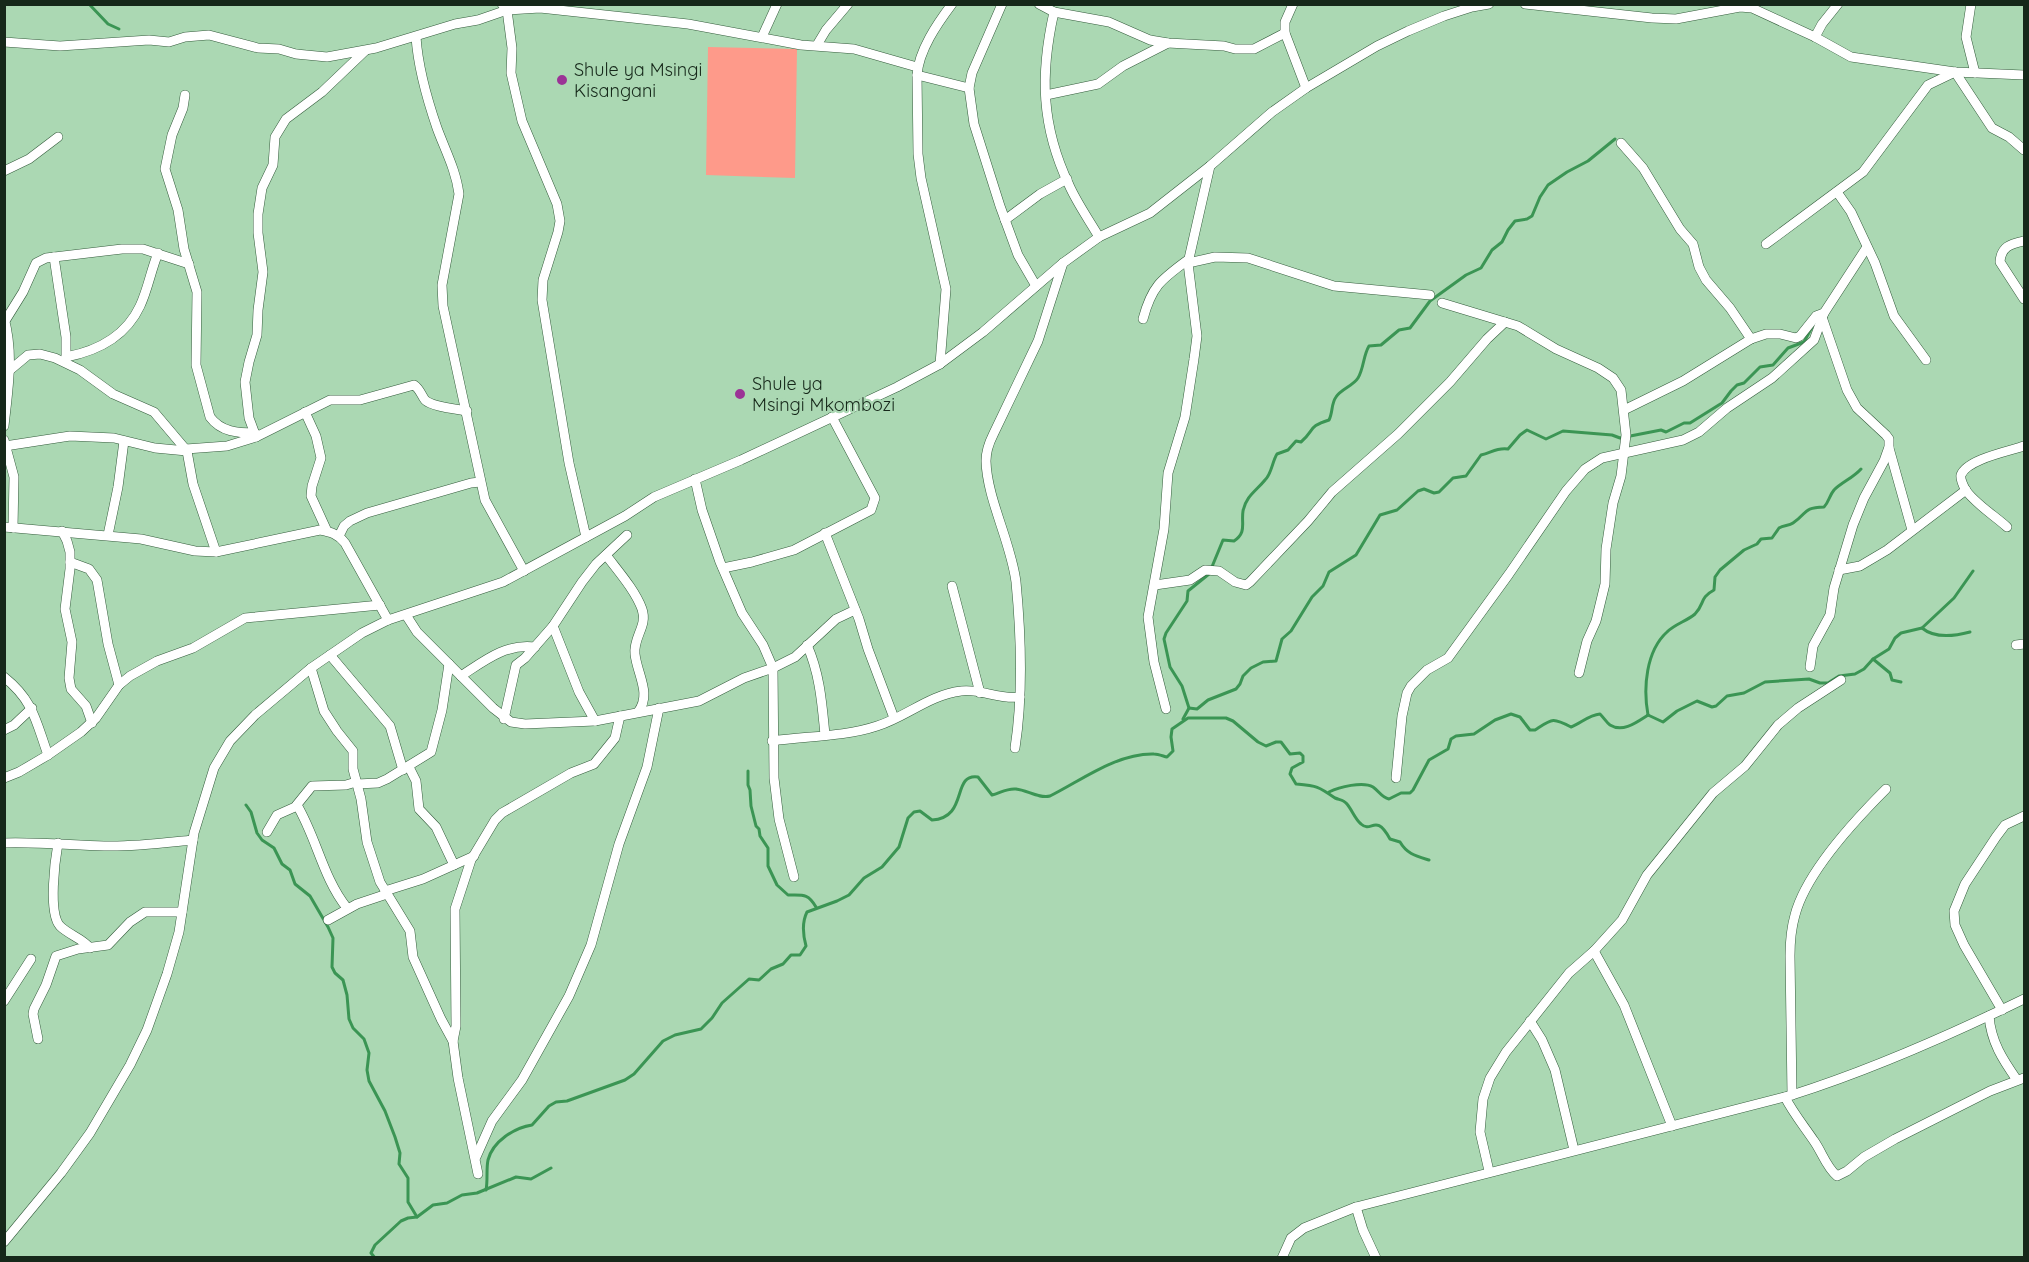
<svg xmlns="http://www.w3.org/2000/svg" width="2029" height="1262" viewBox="0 0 2029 1262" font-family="Quicksand,sans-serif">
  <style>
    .green { fill: #fe9a8a }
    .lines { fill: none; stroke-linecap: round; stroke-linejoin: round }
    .stream { stroke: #3b9554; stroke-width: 3 }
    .street-casing { stroke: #345c3c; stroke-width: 10 }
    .street { stroke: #fff; stroke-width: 9 }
    .poi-dot { fill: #9b3396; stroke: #abd8b3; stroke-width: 2 }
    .labels { text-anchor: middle; stroke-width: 4.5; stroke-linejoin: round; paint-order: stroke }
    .poi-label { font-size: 18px; fill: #16281a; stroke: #abd8b3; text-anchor: start }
  </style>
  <rect width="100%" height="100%" fill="#abd8b3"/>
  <!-- green -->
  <path class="green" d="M708,47L797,49L795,178L706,175Z"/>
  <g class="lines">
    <!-- stream -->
    <g class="stream">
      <path d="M89,4L108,24L119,29"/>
      <path d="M1922,628C1935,639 1955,636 1970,632"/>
      <path d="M1873,659L1890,673L1892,680L1901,682"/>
      <path d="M1189,708L1197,709L1208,700L1236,689L1240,684L1243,676L1251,668L1263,662L1276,661L1282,639L1291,631L1312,597L1323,586L1329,572L1356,555L1380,515L1397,510L1418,491L1424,489L1434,493L1439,492L1453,478L1466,476L1481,455C1491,453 1497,447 1508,449L1520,435L1527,430L1546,439L1563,431L1612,435L1620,438L1661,430L1666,432L1684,423H1690L1722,403L1731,391L1737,385L1744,383L1760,367L1773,365L1788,348L1804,342L1812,327"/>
      <path d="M1648,715L1663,722L1677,711L1697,701L1712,707L1716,706L1727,696L1744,693L1765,682L1809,679L1820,683H1828L1839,676L1855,674L1864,669L1873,659L1889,649L1895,638L1901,633L1922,628L1954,598L1973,571"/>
      <path d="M1648,715C1643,688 1646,651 1667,632C1675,624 1687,621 1695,614C1705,604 1699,598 1714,590L1715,577L1720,570L1744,550L1757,544L1761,539L1772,538L1779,528C1784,525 1789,526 1793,523C1809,512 1802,508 1824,507C1829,502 1829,496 1834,490C1842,482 1853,478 1861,469"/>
      <path d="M1183,719L1189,708L1182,686L1170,667L1164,639L1166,633L1187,601L1188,591L1209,574L1223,540L1234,541C1247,532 1241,524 1243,511C1246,496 1256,491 1265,480C1272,473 1272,462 1277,454L1288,450L1296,441L1301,442C1316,429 1307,427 1329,420C1333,412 1331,404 1336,397C1341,389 1353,386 1358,378C1364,368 1363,356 1369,346L1381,345L1399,330L1410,328L1430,301L1466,275L1481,268L1492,250L1502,242L1508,230L1515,221L1527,219L1532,216L1540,197L1548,185L1567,172L1588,161L1615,139"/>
      <path d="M748,771V785L750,790L751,806L756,826L759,829L760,836L768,848V866L777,885L788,895C803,895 808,893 816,907"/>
      <path d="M1329,792C1339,787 1363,781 1373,787C1380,792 1381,797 1389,799L1401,793H1410L1413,790L1429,760L1448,749L1451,739L1456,736L1474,734L1495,720L1511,714L1520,717L1530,730H1535C1552,719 1552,717 1571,727C1581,723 1589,715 1600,714C1604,718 1606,722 1610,725C1623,733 1637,722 1648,715"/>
      <path d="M246,805L251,812L257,833L262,840L274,848L282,864L290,870L295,884L310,896L328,927L333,938L332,967L335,973L343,980L347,995L349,1019L353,1028L364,1039L369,1053L367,1070L369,1081L385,1111L395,1137L400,1153L399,1164L408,1178V1202L417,1217"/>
      <path d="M486,1190C488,1180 486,1170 488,1160C493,1141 514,1128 532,1125L549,1106L556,1102L567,1101L625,1080L634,1074L663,1041L675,1035L701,1029L712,1018L722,1003L749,979L759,980L771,969L783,964L791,955H800L806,946C803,935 802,922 807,912L837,901L849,895L864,878L882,867L899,847L908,818L914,812L920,811L932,820C969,818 951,773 978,777L992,795C1000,793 1007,788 1016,789C1027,790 1039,799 1050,796C1082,780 1117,753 1154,754C1158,754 1163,756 1167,757L1173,751L1171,737L1172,729L1188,718H1226L1233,721L1258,742L1266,746L1276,742H1281L1290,754L1300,753L1303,756V762L1292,768L1290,774L1296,784C1317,786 1318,786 1335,798C1340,800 1344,800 1347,804C1352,810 1355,819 1361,824C1372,834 1375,812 1390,839L1400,842C1407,854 1416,856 1429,860"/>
      <path d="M375,1258L371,1253L375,1245L401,1221L408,1218L417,1217L433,1205L447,1203L462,1195L477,1193L516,1177L531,1179L551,1168"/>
    </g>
    <!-- street casing -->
    <g class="street-casing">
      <g id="street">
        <path d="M502,4L507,10L512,48L511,73L522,121L557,204L560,221L558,232L543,280L542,300L569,463L586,537"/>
        <path d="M1002,4L972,73L969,88L974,124L1000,206L1018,255L1036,286"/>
        <path d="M1039,4L1054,12L1109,22L1150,40L1168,43L1224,46L1235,49H1254L1285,33"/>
        <path d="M1293,4L1285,22V33L1306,88"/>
        <path d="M1525,4L1652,18L1676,19L1740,7L1752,8L1815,37L1851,57L1955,72L2024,75"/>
        <path d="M1971,4L1966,37L1975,73"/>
        <path d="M1054,12C1040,74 1041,126 1069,185C1077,203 1089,220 1099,237"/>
        <path d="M416,37C418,67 427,99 437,128C445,150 456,170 459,194L442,285L443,306L485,500L524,571"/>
        <path d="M762,37L777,4"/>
        <path d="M1815,37L1822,24L1838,4"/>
        <path d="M4,42L60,46L149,40L169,42L185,37L209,35L258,48L279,49L296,54L327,57L376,48L455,24L478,20L507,10L540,8L688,24L801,45L854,49L917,67"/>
        <path d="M817,45L826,30L848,4"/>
        <path d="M917,75L969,88"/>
        <path d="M185,95L183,108L172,135L165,169L178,210L184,249L197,292L196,365L210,417C221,432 238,433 255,433"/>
        <path d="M1046,95L1098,84L1123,66L1168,43"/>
        <path d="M1621,143L1643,168L1680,229L1693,244L1699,267L1706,280L1730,308L1751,339"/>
        <path d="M4,171L29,159L58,137"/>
        <path d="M1837,192L1851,212L1875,263L1894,316L1926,360"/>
        <path d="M1005,220L1040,194L1067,179"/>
        <path d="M2024,241C2011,244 2001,246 2000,262L2024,299"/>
        <path d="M1766,244L1863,172L1928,85L1955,72L1992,128L2009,137L2024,150"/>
        <path d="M54,257L66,337V362"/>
        <path d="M1188,263L1215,257L1248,258L1334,286L1430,295"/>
        <path d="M1442,303L1518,326L1556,349L1598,368L1613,378L1621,390L1626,435L1621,476L1613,503L1606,549L1605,584L1596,621L1587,641L1579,673"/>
        <path d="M4,318C14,354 8,389 4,426"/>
        <path d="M1143,319C1152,285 1162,279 1189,259"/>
        <path d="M5,321L23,292L36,263L46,258L122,249H143L189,264"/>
        <path d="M66,357C97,351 126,336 140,306C148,289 151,270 158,253"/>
        <path d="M940,364L946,289L921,178L918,154L917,75C919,50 937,24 952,4"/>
        <path d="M10,370L28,355L40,354L55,358L80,370L113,394L154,412L187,451L193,484L216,552"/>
        <path d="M1624,410L1683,381L1751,339L1766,334H1780L1796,338L1800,336L1816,316L1824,313"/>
        <path d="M305,412L316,436L321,458L312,486L311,496L327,531"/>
        <path d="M256,437L249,418L245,382L249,362L257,335L258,310L263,272L258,233V214L262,188L273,165L275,137L286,119L322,92L365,51"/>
        <path d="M4,440L14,477L13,528"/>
        <path d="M5,446L70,436L114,438L155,448L187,451"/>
        <path d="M1889,448L1912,530"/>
        <path d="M186,449L227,446L256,437L330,400H360L414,385C420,389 421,395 425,400C432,407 458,409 467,411"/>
        <path d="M695,479L702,510L720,562L742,613L763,645L773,668L774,778L779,819L794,877"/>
        <path d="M4,527L141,539L195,551L216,552L320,530C331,532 338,534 345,543L388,620"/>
        <path d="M2007,527C1995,516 1973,502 1965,489C1963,485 1960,479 1961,475C1967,459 2010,451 2024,446"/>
        <path d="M62,531L67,541L70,552V569L65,609L72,642L69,678L71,689L86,706L92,723"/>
        <path d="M825,533L859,619L868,649L894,718"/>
        <path d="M108,535L118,487L124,441"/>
        <path d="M339,536L344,526L350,521L367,513L471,483L480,482"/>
        <path d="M606,555C618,571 635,590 642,609C648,626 633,637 635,654C637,674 652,694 638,712"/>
        <path d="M70,562L89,569L97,580L108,644L119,685"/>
        <path d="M723,568L752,562L794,550L871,510L875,498L832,417"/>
        <path d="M1839,570L1860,566L1887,550L1966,490"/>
        <path d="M1155,585L1190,580L1205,570L1219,571L1235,582L1246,585L1250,582L1308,521L1332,492L1398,434L1450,382L1487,339L1505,322"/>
        <path d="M952,586L980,693"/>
        <path d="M406,615L417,632L493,708L511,722L525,724L595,721L699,701L744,678L773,668L795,657L836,619L855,610"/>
        <path d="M553,626L579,692L595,721"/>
        <path d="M807,645C820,674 822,704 825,735"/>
        <path d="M2016,645L2024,644"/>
        <path d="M330,655L390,726L403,770"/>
        <path d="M1810,667L1813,646L1830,615L1834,588L1853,525L1864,498L1884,461L1889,447V439L1886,435L1857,408L1847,390L1822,317"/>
        <path d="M311,668L324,711L337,731L353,751V769L361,799L367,842L380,882L410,931L413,957L441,1019L453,1041L458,1078L478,1174"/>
        <path d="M461,676C484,661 506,643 535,647"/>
        <path d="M4,677C34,701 36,722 48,755"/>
        <path d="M1166,709L1154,662L1148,617L1164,529L1168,473L1185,417L1194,359L1197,336L1188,263L1210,166"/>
        <path d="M504,719L516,665L525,658L553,626L582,582L596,564L627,535"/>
        <path d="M4,730L14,725L32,708"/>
        <path d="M772,741C807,736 844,737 877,726C906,717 929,695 961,691C980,688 998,700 1020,697"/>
        <path d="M1015,748C1023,696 1021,634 1016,582C1011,542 987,499 986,461C986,452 989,443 993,435L1038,341L1063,263"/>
        <path d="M409,767L416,781L419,809L436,827L454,865"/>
        <path d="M4,778L19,772L48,755L81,732L96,718L119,685L130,676L157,661L193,648L245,618L380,605"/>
        <path d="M1396,778L1402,716L1407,693L1411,686L1427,670L1448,658L1509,574L1566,491L1585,469L1602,458L1683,440L1699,432L1727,408L1772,378L1814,340L1824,313L1867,247"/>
        <path d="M357,784L378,783L387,779L431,752L442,710L449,664"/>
        <path d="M297,805C317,839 323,878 347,908"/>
        <path d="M267,832L277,815L295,807L312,786L346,785L356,782"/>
        <path d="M4,843C38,842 70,845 104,846C133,847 163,843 193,840"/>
        <path d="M58,843C55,860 48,913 60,926C69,935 82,938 90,948"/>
        <path d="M385,891L423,879L474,856"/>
        <path d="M328,920L357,904L387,894"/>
        <path d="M1594,951L1624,1005L1672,1126"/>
        <path d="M4,1001L31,959"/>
        <path d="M2002,1010L1964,945L1955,925L1954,911L1965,884L1996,837L2005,825L2024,816"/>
        <path d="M1989,1016C1991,1042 2003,1060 2017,1080"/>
        <path d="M1530,1021L1542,1040L1555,1070L1574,1150"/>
        <path d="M38,1039L33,1014L34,1009L46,985L56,956L78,949L108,945L130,922L145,912H182"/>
        <path d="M453,1041L456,1026L455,909L471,860L495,820L502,813L571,773L594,764L615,738L620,716"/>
        <path d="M1792,1095L1790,956C1790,942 1791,929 1795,915C1806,873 1856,819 1886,789"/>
        <path d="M1785,1097C1793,1113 1804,1126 1814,1141C1822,1152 1826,1167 1837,1176L1847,1171L1864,1157L1895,1139L1990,1091L2024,1078"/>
        <path d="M476,1157L492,1121L522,1080L569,996L591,945L619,844L647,767L659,708"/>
        <path d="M1489,1171L1480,1132L1483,1099L1490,1078L1506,1052L1569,973L1594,951L1622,920L1647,875L1713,793L1745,766L1778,725L1798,708L1841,680"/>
        <path d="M1356,1207L1363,1230L1376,1258"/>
        <path d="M4,1242L61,1173L90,1133L130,1065L147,1030L167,974L179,932L194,833L214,768L230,741L255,715L311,668L362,633L388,620L503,582L625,516L654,497L741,460L897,387L940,364L983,332L1063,263L1099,237L1150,213L1210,166L1272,112L1306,88L1377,46L1408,31L1444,16L1472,7L1489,4"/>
        <path d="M1282,1258L1291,1238L1304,1228L1356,1207L1792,1095C1871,1070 1950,1035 2024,999"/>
      </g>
    </g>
    <!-- street -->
    <use href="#street" class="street"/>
  </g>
  <!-- markers -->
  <g class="poi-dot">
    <circle cx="562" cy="80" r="6"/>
    <circle cx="740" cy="394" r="6"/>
  </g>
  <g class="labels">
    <!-- poi labels -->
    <g class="poi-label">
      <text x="574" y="76">Shule ya Msingi<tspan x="574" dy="21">Kisangani</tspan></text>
      <text x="752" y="390">Shule ya<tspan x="752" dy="21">Msingi Mkombozi</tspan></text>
    </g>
  </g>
  <!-- border -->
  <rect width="2029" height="1262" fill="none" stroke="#16281a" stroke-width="12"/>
</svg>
